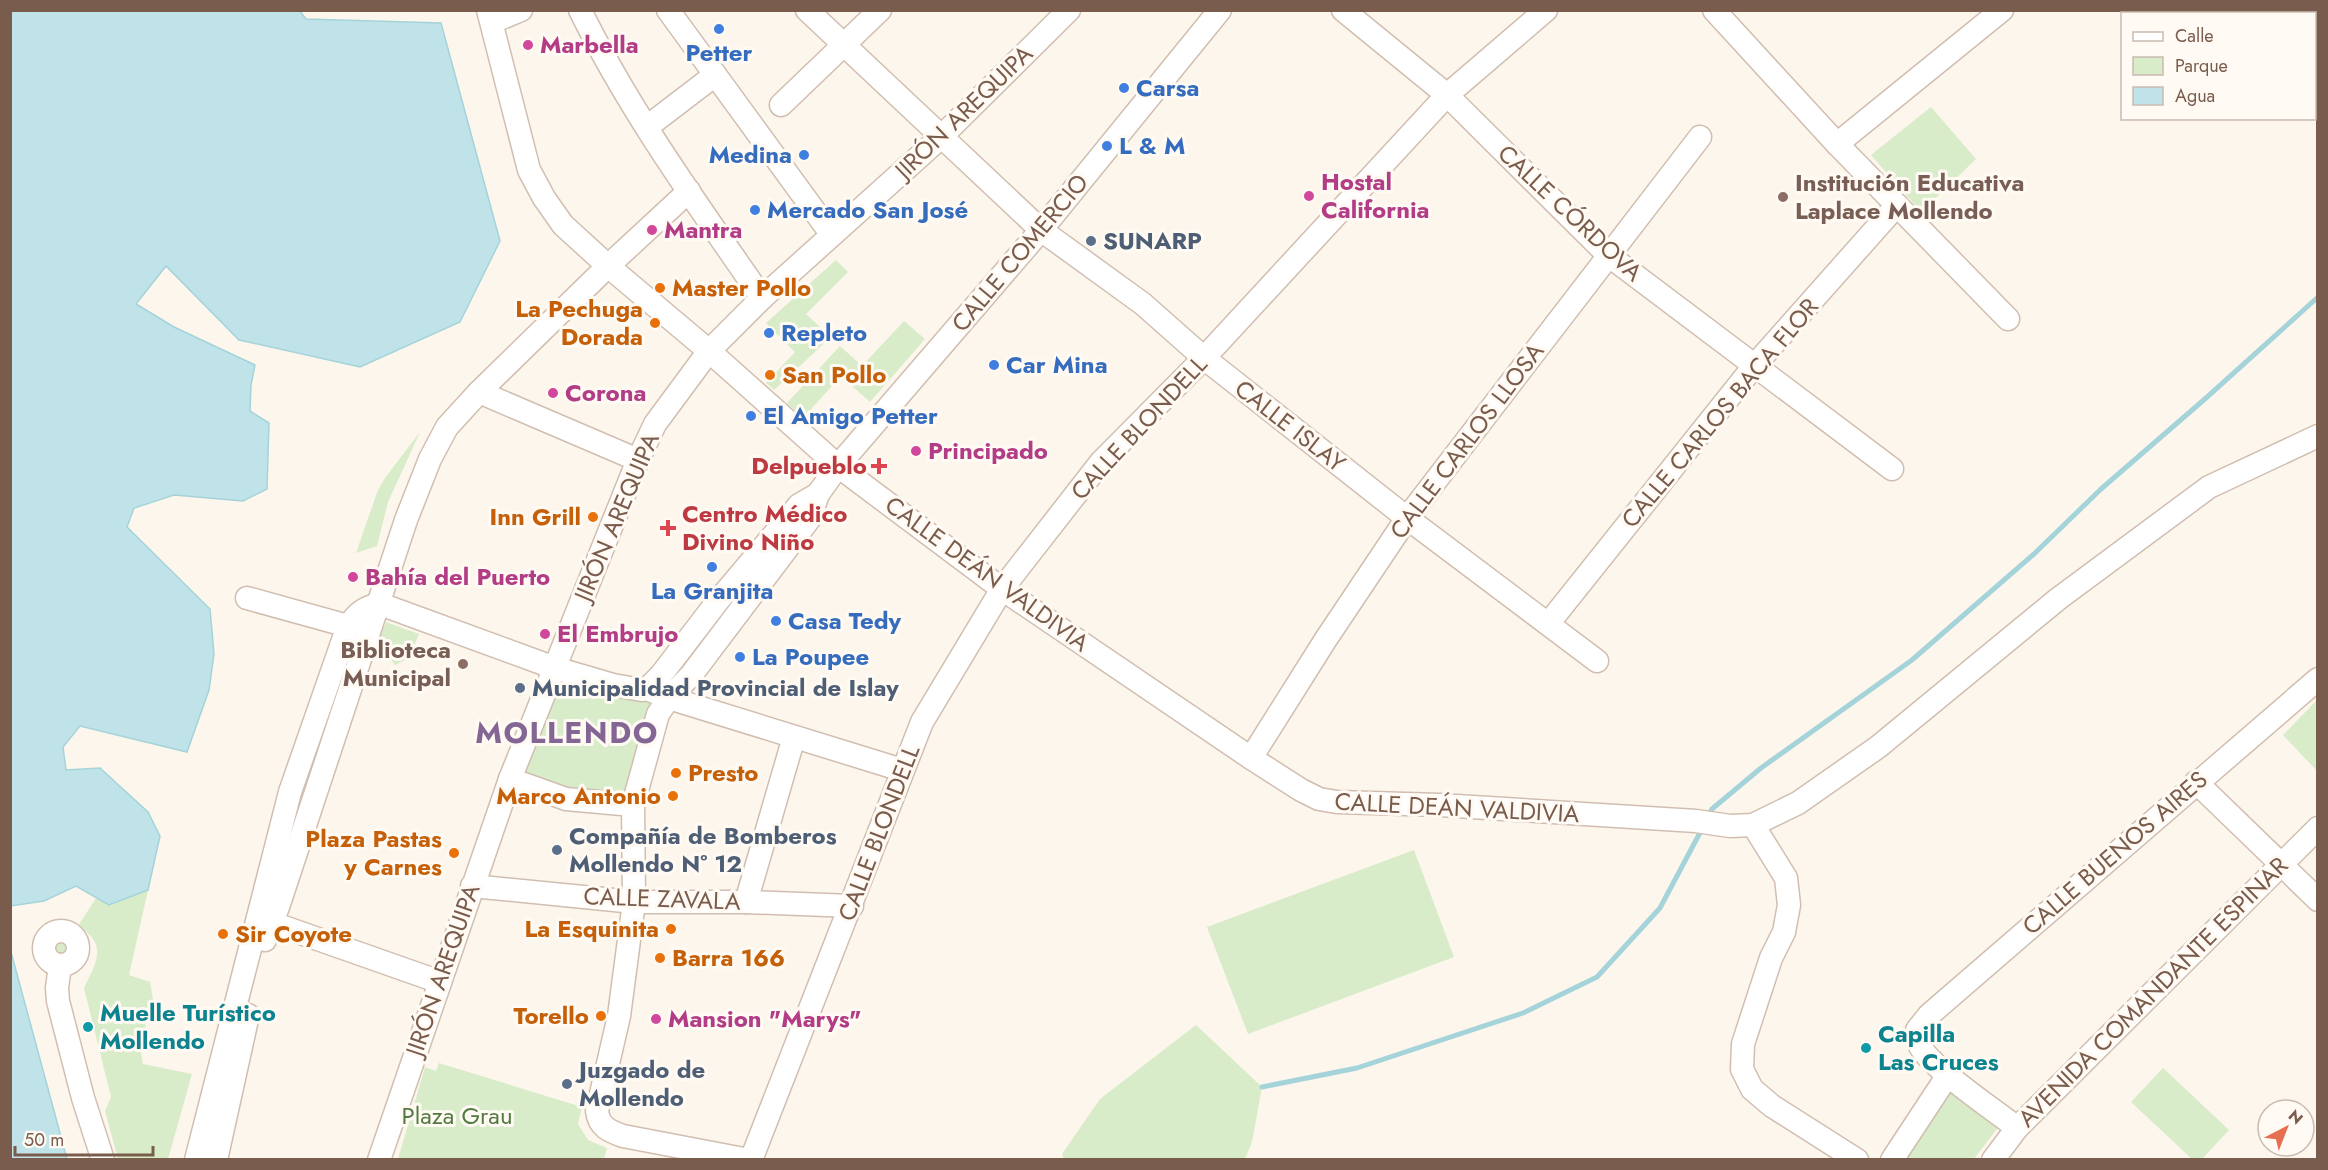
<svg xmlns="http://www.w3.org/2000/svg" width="2328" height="1170" viewBox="0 0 2328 1170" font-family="Jost,sans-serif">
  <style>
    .green { fill: #d8ecc9 }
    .water { fill: #bfe3e8; stroke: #a5d3da; stroke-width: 1.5 }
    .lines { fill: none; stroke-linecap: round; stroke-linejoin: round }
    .stream { stroke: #a5d3da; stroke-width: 5 }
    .minor-casing { stroke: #d1beb0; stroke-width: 25 }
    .minor { stroke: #fff; stroke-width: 22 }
    .shop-dot { fill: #3f7fe0; stroke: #fffaf3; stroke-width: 2 }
    .hotel-dot { fill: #d1479c; stroke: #fffaf3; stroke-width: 2 }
    .education-dot { fill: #8d6e63; stroke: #fffaf3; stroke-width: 2 }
    .service-dot { fill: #5c6f8a; stroke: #fffaf3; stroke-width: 2 }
    .food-dot { fill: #e8710a; stroke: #fffaf3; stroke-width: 2 }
    .health-dot { fill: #e0444e; stroke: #fffaf3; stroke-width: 2 }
    .culture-dot { fill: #0f9aa8; stroke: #fffaf3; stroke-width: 2 }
    .labels { text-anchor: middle; stroke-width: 6; stroke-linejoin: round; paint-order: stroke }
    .hotel-label { font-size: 24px; font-weight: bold; fill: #b23c85; stroke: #fffaf3; text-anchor: start }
    .shop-label { font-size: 24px; font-weight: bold; fill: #366cbe; stroke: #fffaf3; text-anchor: start }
    .street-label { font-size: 24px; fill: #7a5c4d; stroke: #fffaf3 }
    .education-label { font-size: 24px; font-weight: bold; fill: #785e54; stroke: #fffaf3; text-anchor: start }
    .service-label { font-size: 24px; font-weight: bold; fill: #4e5e75; stroke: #fffaf3; text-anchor: start }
    .food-label { font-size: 24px; font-weight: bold; fill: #c56008; stroke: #fffaf3; text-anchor: end }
    .health-label { font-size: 24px; font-weight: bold; fill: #be3a42; stroke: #fffaf3; text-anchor: end }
    .culture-label { font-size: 24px; font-weight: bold; fill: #0d838f; stroke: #fffaf3; text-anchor: start }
    .park-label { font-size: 24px; fill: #537a41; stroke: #fffaf3 }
    .district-label { font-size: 30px; font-weight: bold; letter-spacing: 1.5px; fill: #846695; stroke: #fffaf3 }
  </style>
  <rect width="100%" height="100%" fill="#fdf6ec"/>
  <!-- green -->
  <g class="green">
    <path d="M1931,107L1976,159L1921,212L1871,155Z"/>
    <path d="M836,260L848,272L806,314L831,337L774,390L766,383L795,352L766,323Z"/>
    <path d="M904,321L925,339L870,402L841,376L803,418L787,403L840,346L862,366Z"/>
    <path d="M420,432L388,502L377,546L356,553L378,490L385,478Z"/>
    <path d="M386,622L419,634L409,658L395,665L378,642Z"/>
    <path d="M555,668L669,698L633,805L510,779Z"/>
    <path d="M2317,700V771L2283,735Z"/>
    <path d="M1414,850L1454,957L1248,1034L1207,927Z"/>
    <path d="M148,890L129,975L150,982L153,999L145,1019L146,1034L140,1047L143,1064L192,1074L168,1159H118L105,1111L111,1097L84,988C96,963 109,944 78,926L96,898L109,905Z"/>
    <circle cx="61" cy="947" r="10"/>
    <path d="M1196,1025L1262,1087L1252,1142L1245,1159H1064L1062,1154L1100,1099Z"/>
    <path d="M439,1063L582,1107L578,1124L588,1140L607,1148L604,1159H398L425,1067L436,1071Z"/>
    <path d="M2163,1068L2229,1130L2202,1159H2192L2131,1102Z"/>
    <path d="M1949,1087L2000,1125L1974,1159L1900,1160Z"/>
  </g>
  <!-- water -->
  <g class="water">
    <path d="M299,10L306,19L441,23L500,241L460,322L360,367L239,340L166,266L136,304L174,327L255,365L251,385L250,411L269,423L267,489L243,501L174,495L134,508L127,527L210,609L214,654L209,690L187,752L80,726L63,747L66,770L100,768L148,812L160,836L148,890L109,905L76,886L44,901L11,906V11Z"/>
    <path d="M10,952H11L67,1159H11Z"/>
  </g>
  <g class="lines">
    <!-- stream -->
    <g class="stream">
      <path d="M1708,816L1712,809L1761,768L1912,660L2034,554L2101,489L2206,398L2318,297"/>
      <path d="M1262,1087L1357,1068L1523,1013L1597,977L1660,908L1703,827"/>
    </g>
    <!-- minor casing -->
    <g class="minor-casing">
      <g id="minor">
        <path d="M488,10L529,170L544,198L563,225L608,266L709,351L838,466L1002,589L1251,758L1301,790L1319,799L1337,802L1440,805L1696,821L1730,826L1753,825L1798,803L1878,747L2058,599L2209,487L2318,436"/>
        <path d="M580,10C630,112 698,205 762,298"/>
        <path d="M668,10L832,235"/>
        <path d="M807,10L1041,230L1143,304L1204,358L1407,518L1597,661"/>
        <path d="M1343,10L1447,95L1608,255L1892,469"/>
        <path d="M1714,10L1837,144L2008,319"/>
        <path d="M2138,10L2140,14"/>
        <path d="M492,22L521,10"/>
        <path d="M781,105L880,10"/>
        <path d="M647,127L715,75"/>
        <path d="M1837,144L2002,10"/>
        <path d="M479,392L638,460"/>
        <path d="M247,598L348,626"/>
        <path d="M1548,624L1754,366L1897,205"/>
        <path d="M647,689L661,675L717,602L799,505L818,494"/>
        <path d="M1251,758L1326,639L1407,518L1700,137"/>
        <path d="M510,779L566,799L633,805"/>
        <path d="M2196,782L2318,900"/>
        <path d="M1753,825L1786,878L1789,905L1784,932L1771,958L1743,1044L1742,1069L1752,1089L1772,1106L1857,1160"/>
        <path d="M472,886L634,902H746L852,906"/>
        <path d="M746,902L794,737"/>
        <path d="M258,918L440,982"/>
        <circle cx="61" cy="948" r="17"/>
        <path d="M265,940L278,907L406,520L430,459L447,427L479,392L608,266L689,191"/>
        <path d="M60,965L57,988L58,1001L83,1098L103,1160"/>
        <path d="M2017,1128C1996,1111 1928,1066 1919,1044C1917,1040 1917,1034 1917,1030L1929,1015L2318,679"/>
        <path d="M196,1160L290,792L348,626C357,614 364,607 380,604L555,668L613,685L642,690L647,689L669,698L902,770"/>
        <path d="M216,1160L248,1015"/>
        <path d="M379,1160L510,779L638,460L655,424L709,351L762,298L940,138L1069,10"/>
        <path d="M749,1160L623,1136C609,1131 599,1127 597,1111L619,1016L634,902L633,805L658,714L669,698L692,674L810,518L818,494L838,466L1041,230L1220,10"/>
        <path d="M751,1160L922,722L1002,589L1101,462L1204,358L1447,95L1546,10"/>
        <path d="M1892,1160L1948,1075"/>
        <path d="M1993,1160L2017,1128L2318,828"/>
      </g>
    </g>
    <!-- minor -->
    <use href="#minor" class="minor"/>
  </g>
  <!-- markers -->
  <g class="shop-dot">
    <circle cx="719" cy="29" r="6"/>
    <circle cx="1124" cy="88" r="6"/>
    <circle cx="1107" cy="146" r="6"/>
    <circle cx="804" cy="155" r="6"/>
    <circle cx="755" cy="210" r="6"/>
    <circle cx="769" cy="333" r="6"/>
    <circle cx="994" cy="365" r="6"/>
    <circle cx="751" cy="416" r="6"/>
    <circle cx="712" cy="567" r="6"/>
    <circle cx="776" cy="621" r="6"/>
    <circle cx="740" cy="657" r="6"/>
  </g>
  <g class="hotel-dot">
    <circle cx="528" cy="45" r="6"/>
    <circle cx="1309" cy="196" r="6"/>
    <circle cx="652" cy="230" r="6"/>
    <circle cx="553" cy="393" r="6"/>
    <circle cx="916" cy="451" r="6"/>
    <circle cx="353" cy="577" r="6"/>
    <circle cx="545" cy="634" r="6"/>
    <circle cx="656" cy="1019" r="6"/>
  </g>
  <g class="education-dot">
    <circle cx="1783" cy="197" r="6"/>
    <circle cx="463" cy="664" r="6"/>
  </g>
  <g class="service-dot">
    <circle cx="1091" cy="241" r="6"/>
    <circle cx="520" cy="688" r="6"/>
    <circle cx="557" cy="850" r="6"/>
    <circle cx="567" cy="1084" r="6"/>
  </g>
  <g class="food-dot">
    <circle cx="660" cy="288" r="6"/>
    <circle cx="655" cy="323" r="6"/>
    <circle cx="770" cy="375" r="6"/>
    <circle cx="593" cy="517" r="6"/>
    <circle cx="676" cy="773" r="6"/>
    <circle cx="673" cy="796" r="6"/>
    <circle cx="454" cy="853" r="6"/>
    <circle cx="671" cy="929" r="6"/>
    <circle cx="223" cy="934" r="6"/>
    <circle cx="660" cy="958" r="6"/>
    <circle cx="601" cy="1016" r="6"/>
  </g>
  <g class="health-dot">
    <path d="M876 457h6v6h6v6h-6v6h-6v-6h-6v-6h6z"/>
    <path d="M665 519h6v6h6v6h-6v6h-6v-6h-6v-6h6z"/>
  </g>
  <g class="culture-dot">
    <circle cx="88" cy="1027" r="6"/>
    <circle cx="1866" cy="1048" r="6"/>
  </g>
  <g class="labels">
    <!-- hotel labels -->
    <g class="hotel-label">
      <text x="540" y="53">Marbella</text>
      <text x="1321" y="190">Hostal<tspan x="1321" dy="28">California</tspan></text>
      <text x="664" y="238">Mantra</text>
      <text x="565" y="401">Corona</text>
      <text x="928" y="459">Principado</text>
      <text x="365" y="585">Bahía del Puerto</text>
      <text x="557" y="642">El Embrujo</text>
      <text x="668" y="1027">Mansion "Marys"</text>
    </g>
    <!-- shop labels -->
    <g class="shop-label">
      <text x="719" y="61" text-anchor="middle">Petter</text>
      <text x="1136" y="96">Carsa</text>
      <text x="1119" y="154">L &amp; M</text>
      <text x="792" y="163" text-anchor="end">Medina</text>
      <text x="767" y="218">Mercado San José</text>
      <text x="781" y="341">Repleto</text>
      <text x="1006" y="373">Car Mina</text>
      <text x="763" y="424">El Amigo Petter</text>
      <text x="712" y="599" text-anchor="middle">La Granjita</text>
      <text x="788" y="629">Casa Tedy</text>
      <text x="752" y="665">La Poupee</text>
    </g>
    <!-- street labels -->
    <g class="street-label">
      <text transform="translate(964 112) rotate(-44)" y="8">JIRÓN AREQUIPA</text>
      <text transform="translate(1570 213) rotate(43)" y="8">CALLE CÓRDOVA</text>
      <text transform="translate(1020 253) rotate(-50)" y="8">CALLE COMERCIO</text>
      <text transform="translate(1720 413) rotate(-50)" y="8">CALLE CARLOS BACA FLOR</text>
      <text transform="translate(1290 426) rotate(38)" y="8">CALLE ISLAY</text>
      <text transform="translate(1139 428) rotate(-47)" y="8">CALLE BLONDELL</text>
      <text transform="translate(1467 441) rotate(-53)" y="8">CALLE CARLOS LLOSA</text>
      <text transform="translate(617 517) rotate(-67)" y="8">JIRÓN AREQUIPA</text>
      <text transform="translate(987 574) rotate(36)" y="8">CALLE DEÁN VALDIVIA</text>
      <text transform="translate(1457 808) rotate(3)" y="8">CALLE DEÁN VALDIVIA</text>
      <text transform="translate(879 833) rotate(-69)" y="8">CALLE BLONDELL</text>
      <text transform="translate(2115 853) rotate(-41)" y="8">CALLE BUENOS AIRES</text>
      <text transform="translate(662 899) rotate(2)" y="8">CALLE ZAVALA</text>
      <text transform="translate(443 970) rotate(-71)" y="8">JIRÓN AREQUIPA</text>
      <text transform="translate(2153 992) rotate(-45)" y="8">AVENIDA COMANDANTE ESPINAR</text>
    </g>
    <!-- education labels -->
    <g class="education-label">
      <text x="1795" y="191">Institución Educativa<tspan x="1795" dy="28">Laplace Mollendo</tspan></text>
      <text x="451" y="658" text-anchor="end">Biblioteca<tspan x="451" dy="28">Municipal</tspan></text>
    </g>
    <!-- service labels -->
    <g class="service-label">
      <text x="1103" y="249">SUNARP</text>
      <text x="532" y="696">Municipalidad Provincial de Islay</text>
      <text x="569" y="844">Compañía de Bomberos<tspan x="569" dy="28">Mollendo Nº 12</tspan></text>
      <text x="579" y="1078">Juzgado de<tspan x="579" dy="28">Mollendo</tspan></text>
    </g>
    <!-- food labels -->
    <g class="food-label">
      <text x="672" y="296" text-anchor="start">Master Pollo</text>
      <text x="643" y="317">La Pechuga<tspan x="643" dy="28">Dorada</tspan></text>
      <text x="782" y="383" text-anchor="start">San Pollo</text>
      <text x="581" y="525">Inn Grill</text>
      <text x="688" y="781" text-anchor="start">Presto</text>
      <text x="661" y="804">Marco Antonio</text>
      <text x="442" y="847">Plaza Pastas<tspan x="442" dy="28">y Carnes</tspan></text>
      <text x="659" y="937">La Esquinita</text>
      <text x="235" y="942" text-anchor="start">Sir Coyote</text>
      <text x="672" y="966" text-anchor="start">Barra 166</text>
      <text x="589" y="1024">Torello</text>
    </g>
    <!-- health labels -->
    <g class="health-label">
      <text x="867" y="474">Delpueblo</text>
      <text x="682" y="522" text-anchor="start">Centro Médico<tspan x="682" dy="28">Divino Niño</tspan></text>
    </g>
    <!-- culture labels -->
    <g class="culture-label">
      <text x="100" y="1021">Muelle Turístico<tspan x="100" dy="28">Mollendo</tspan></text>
      <text x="1878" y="1042">Capilla<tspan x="1878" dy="28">Las Cruces</tspan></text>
    </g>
    <!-- park labels -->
    <g class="park-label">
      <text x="457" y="1124">Plaza Grau</text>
    </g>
    <!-- district labels -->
    <g class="district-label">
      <text x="567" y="743">MOLLENDO</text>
    </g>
  </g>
  <!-- border -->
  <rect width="2328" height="1170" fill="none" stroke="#7a5c4d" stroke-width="24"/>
  <!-- legend -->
  <rect x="2121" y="12" width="195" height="108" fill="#fffaf3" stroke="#cabbb1" stroke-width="1.5"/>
  <rect x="2133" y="32" width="30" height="9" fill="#ffffff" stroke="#cabbb1" stroke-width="1.5"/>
  <text x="2175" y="42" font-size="18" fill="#7a5c4d">Calle</text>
  <rect x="2133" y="57" width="30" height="18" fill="#d8ecc9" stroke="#cabbb1" stroke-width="1.5"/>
  <text x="2175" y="72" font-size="18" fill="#7a5c4d">Parque</text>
  <rect x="2133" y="87" width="30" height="18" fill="#bfe3e8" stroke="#cabbb1" stroke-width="1.5"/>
  <text x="2175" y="102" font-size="18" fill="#7a5c4d">Agua</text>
  <!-- north arrow -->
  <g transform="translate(2286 1128) rotate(42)"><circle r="28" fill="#fffaf3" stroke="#cabbb1" stroke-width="1.5"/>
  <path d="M0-4.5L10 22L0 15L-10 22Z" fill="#e76f51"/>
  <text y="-9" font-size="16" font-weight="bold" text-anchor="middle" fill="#7a5c4d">N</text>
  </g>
  <!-- scale -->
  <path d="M15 1146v9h138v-9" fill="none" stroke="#7a5c4d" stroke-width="3"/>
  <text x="24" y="1146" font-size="18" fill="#7a5c4d" stroke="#fffaf3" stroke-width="4.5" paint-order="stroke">50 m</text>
</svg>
